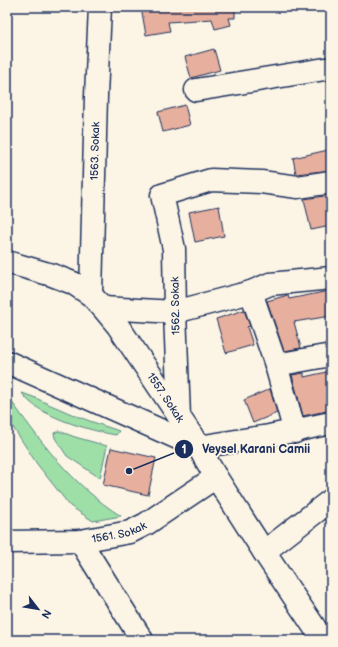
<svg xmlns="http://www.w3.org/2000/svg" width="338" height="647" viewBox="0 0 338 647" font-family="'Balsamiq Sans',sans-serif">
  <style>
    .green { fill: #9edfa8; stroke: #5c8783 }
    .building { fill: #e7af9d; stroke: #1b2f5e }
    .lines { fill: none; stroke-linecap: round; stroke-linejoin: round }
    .minor-casing { stroke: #1b2f5e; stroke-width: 25 }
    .minor { stroke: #fcf5e5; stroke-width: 22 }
    .labels { text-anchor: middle; stroke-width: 4; stroke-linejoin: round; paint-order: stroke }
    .street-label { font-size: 11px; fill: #1b2f5e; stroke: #fcf5e5 }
    .leader { fill: none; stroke: #1b2f5e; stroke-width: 1.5 }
    .callout-dot { fill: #1b2f5e; stroke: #fcf5e5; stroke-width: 1.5 }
    .mark-label { font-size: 12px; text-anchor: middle; font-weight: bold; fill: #fff }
    .callout-label { font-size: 12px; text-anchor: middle; font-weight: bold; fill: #1b2f5e; stroke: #fcf5e5; stroke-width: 4; stroke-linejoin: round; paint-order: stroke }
  </style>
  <rect width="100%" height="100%" fill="#fcf5e5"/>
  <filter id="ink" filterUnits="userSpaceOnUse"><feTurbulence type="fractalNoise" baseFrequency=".025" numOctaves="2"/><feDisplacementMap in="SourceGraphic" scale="8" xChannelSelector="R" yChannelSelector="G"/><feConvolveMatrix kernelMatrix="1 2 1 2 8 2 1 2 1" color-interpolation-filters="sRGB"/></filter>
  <g filter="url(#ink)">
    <!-- green -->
    <g class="green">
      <path d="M22,393C36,397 47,404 60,409C79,418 99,424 119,431L116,435C91,431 36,416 22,393Z"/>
      <path d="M7,395C39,440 73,486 121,516L93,521L70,506L37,464L7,418Z"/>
      <path d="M59,431L75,437L107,446L100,478L67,456L55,438L54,433Z"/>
    </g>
    <!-- building -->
    <g class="building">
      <path d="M141,7H235V18H229L231,25L215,29L212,19L168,22L170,31L146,35Z"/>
      <path d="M214,49L220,70L191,78L185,57Z"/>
      <path d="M185,105L190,125L163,132L158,112Z"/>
      <path d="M328,150L331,170L296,174L293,158Z"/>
      <path d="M331,195V226L311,230L304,199Z"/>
      <path d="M219,206L224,236L195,242L189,212Z"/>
      <path d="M329,291L331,303V316L294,322L301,348L284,351L267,301L288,295L289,299Z"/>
      <path d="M244,310L250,326L247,327L253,345L226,353L216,319Z"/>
      <path d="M331,371V410L303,416L292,375L304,373V377Z"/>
      <path d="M270,389L277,413L253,423L244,400Z"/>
      <path d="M111,448L156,458L148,495L103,485Z"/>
    </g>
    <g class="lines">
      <!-- minor casing -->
      <g class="minor-casing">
        <g id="minor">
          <path d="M196,90L331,68"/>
          <path id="s1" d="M7,262L52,275L73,283L91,295L103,308L118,326L192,436L216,477L264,552L323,640"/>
          <path d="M251,292L276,365L295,432"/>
          <path id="s2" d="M91,295L96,96L100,7"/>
          <path d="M103,308L175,312L251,292L270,284L331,278"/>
          <path d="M7,362L198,447L269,436L331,423"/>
          <path d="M276,365L331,355"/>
          <path d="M179,417L175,312L174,249L162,195L211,180L261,182L298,187L331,182"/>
          <path d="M80,541L142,640"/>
          <path id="s3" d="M7,542L80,541L130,532L146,524L216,477"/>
          <path d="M264,552L331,500"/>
        </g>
      </g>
      <!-- minor -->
      <use href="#minor" class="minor"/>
    </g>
  </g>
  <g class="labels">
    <!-- street labels -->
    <g class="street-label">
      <text dy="4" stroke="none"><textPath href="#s2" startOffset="144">1563. Sokak</textPath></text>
      <text transform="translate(175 306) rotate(-91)" y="4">1562. Sokak</text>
      <text dy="4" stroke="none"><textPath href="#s1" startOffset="218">1557. Sokak</textPath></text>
      <text dy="4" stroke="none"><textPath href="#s3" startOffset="113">1561. Sokak</textPath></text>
    </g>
  </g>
  <!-- callouts -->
  <path class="leader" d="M129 471L184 449"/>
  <g class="callout-dot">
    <circle cx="129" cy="471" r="4"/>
    <circle cx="184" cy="449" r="10"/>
  </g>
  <g class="mark-label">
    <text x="184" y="453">1</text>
  </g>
  <g class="callout-label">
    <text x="256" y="453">Veysel Karani Camii</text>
  </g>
  <!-- margin -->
  <rect width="338" height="647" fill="none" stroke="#fcf5e5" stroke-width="24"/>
  <rect x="12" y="12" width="314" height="623" fill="none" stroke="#1b2f5e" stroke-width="1.5" filter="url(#ink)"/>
  <!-- north arrow -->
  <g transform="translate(38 609) rotate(121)" stroke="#fcf5e5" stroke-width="3" paint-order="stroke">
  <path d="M0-3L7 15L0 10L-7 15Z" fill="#1b2f5e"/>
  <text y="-6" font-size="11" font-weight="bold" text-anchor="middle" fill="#1b2f5e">N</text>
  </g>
</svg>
